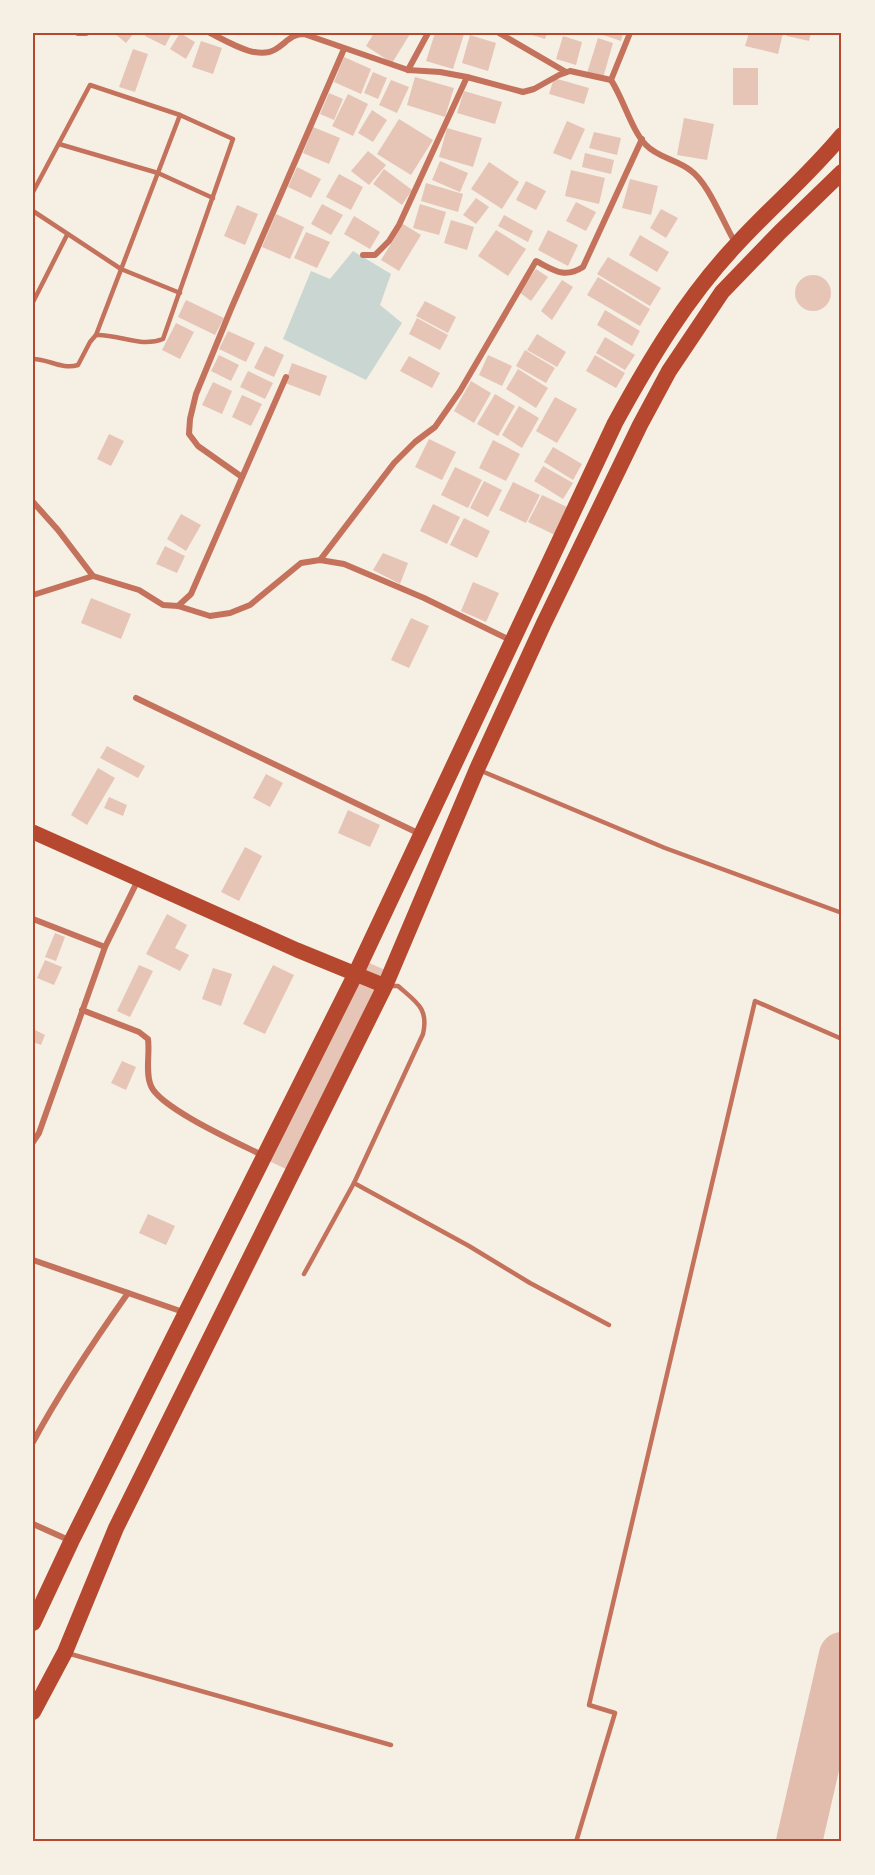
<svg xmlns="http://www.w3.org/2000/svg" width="875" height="1875" viewBox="0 0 875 1875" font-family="Roboto,sans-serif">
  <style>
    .water { fill: #c9d6d2 }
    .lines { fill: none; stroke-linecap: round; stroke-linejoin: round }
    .taxiway { stroke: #e2bdae; stroke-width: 46 }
    .building { fill: #e6c5b7 }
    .service { stroke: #c5725c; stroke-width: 4.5 }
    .minor { stroke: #c5725c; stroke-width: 6 }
    .primary { stroke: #b5482f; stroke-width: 15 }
    .trunk { stroke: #b5482f; stroke-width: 16 }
    .neatline { fill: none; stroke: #b5482f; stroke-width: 2 }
  </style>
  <rect width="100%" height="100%" fill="#f6efe4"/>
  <!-- water -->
  <path class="water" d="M353,251L391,274L380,305L402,323L366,380L283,339L311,271L330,279Z"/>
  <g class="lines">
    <!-- taxiway -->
    <path class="taxiway" d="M799,1842L842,1655"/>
  </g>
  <!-- building -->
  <g class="building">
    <path d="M114,33H134L126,43Z"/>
    <path d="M146,33H172L165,46L145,36Z"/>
    <path d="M180,33L195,42L186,59L170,49Z"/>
    <path d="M374,33H408L410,34L392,63L366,46Z"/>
    <path d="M435,33L464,34L453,69L426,61Z"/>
    <path d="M526,33H547L545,39Z"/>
    <path d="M597,33H623L621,41Z"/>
    <path d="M749,33H783L778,54L745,46Z"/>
    <path d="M787,33H811L809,41L787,36Z"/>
    <path d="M470,35L496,43L488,71L462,63Z"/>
    <path d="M563,36L582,42L576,65L556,59Z"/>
    <path d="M598,38L613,43L603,78L587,73Z"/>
    <path d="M201,41L222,48L213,74L192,67Z"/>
    <path d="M133,49L148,54L135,92L119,87Z"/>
    <path d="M344,57L371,69L361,94L334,82Z"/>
    <rect x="733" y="68" width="25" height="37"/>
    <path d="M373,72L387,78L378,99L364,93Z"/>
    <path d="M415,77L454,88L445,117L407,105Z"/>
    <path d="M554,78L589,88L584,104L549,94Z"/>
    <path d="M391,80L409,87L397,113L379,105Z"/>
    <path d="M464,91L502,102L495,124L457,113Z"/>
    <path d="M329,93L343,99L334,120L320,114Z"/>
    <path d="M348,94L368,104L353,136L332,126Z"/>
    <path d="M372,110L387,120L373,142L358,133Z"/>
    <path d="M684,118L714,124L707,160L677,155Z"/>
    <path d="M399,119L433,140L411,175L377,154Z"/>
    <path d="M567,121L585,129L571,160L553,153Z"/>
    <path d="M313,127L340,138L329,164L303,153Z"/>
    <path d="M447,128L482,138L473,167L439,157Z"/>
    <path d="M594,132L621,138L617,155L589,148Z"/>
    <path d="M368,151L386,165L369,185L351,171Z"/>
    <path d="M585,153L614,160L611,174L582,167Z"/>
    <path d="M440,161L468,173L460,192L432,180Z"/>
    <path d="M489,162L519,182L502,209L471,189Z"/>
    <path d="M297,167L321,179L311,198L288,187Z"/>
    <path d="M384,169L412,190L402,205L373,184Z"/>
    <path d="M571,170L605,178L599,204L565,196Z"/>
    <path d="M339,174L363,187L351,210L326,197Z"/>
    <path d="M630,179L658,186L651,215L622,208Z"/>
    <path d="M526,181L546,191L536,210L516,200Z"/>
    <path d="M426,183L463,194L458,212L421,201Z"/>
    <path d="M476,198L489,207L476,224L463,215Z"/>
    <path d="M576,202L596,212L586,231L566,221Z"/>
    <path d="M322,204L343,215L331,235L311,224Z"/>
    <path d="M420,204L446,212L439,235L413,228Z"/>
    <path d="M237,205L258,214L245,245L224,236Z"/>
    <path d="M661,209L678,218L666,238L650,228Z"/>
    <path d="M276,214L304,227L290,259L262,247Z"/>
    <path d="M504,215L533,231L528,242L498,226Z"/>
    <path d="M354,216L380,232L370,249L344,234Z"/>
    <path d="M451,220L474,227L467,250L444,243Z"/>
    <path d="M403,224L421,235L399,271L381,260Z"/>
    <path d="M496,230L526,249L508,276L478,256Z"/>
    <path d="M548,230L578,245L568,266L538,250Z"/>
    <path d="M306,232L330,242L317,268L294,258Z"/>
    <path d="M640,235L669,252L657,272L629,255Z"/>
    <path d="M608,257L661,288L650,306L597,274Z"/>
    <path d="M536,269L548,277L531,301L519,292Z"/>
    <circle cx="813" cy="293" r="18"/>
    <path d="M598,277L650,309L640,326L587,295Z"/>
    <path d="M562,280L573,287L552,320L541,311Z"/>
    <path d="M186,300L224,318L215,335L178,317Z"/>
    <path d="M425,301L456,317L448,333L416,316Z"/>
    <path d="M605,310L640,331L632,346L597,325Z"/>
    <path d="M417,318L448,335L440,350L409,334Z"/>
    <path d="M176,323L194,332L180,359L162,350Z"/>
    <path d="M228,331L255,343L246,362L219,349Z"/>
    <path d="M537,334L566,352L557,367L527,350Z"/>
    <path d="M605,337L635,355L625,370L596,353Z"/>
    <path d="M265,346L284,355L274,377L254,368Z"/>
    <path d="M525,350L555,368L546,383L516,366Z"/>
    <path d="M219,355L239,365L231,381L211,371Z"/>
    <path d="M488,355L512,366L502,386L479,375Z"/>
    <path d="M595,355L625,373L616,388L586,371Z"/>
    <path d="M409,356L440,373L432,388L400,371Z"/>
    <path d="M292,363L327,376L320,396L285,383Z"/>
    <path d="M518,369L548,388L536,408L506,389Z"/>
    <path d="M248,371L273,383L265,399L240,387Z"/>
    <path d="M471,381L491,393L474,423L454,411Z"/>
    <path d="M213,382L232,391L222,414L202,405Z"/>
    <path d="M495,394L515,406L498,436L477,424Z"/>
    <path d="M242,395L262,404L251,426L232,417Z"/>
    <path d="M555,397L577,409L557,443L536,431Z"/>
    <path d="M519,406L539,418L522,448L502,435Z"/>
    <path d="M109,434L124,441L111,466L97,459Z"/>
    <path d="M429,439L456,452L442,480L415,467Z"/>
    <path d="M493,440L520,454L506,481L479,468Z"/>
    <path d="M553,447L582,464L573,480L544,462Z"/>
    <path d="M543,466L573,483L563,499L534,481Z"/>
    <path d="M455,467L482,480L468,508L441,495Z"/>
    <path d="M484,481L502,490L488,517L470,508Z"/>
    <path d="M513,482L540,495L526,523L499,510Z"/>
    <path d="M542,495L569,508L555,535L528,522Z"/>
    <path d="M433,504L460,517L447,544L420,531Z"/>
    <path d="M181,514L201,525L186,551L167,539Z"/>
    <path d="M464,518L490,531L477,558L450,545Z"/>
    <path d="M165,546L185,556L177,573L156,564Z"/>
    <path d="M383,553L408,563L400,584L373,570Z"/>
    <path d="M473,582L499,593L486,622L461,611Z"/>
    <path d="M91,598L131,614L121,639L81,623Z"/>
    <path d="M411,618L429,626L409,668L391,660Z"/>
    <path d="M107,746L145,766L138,778L100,758Z"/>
    <path d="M98,768L115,778L87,825L71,815Z"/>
    <path d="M266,774L283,783L270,807L253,798Z"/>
    <path d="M109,797L127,805L123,816L104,808Z"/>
    <path d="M348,810L380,825L370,847L338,833Z"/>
    <path d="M245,847L262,856L239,901L221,892Z"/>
    <path d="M167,914L187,925L175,948L189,955L180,971L146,954Z"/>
    <path d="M55,933L65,937L56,961L45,957Z"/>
    <path d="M45,960L62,967L54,985L37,978Z"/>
    <path d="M365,961L385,970L288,1170L265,1159Z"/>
    <path d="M139,965L153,971L130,1017L117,1011Z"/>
    <path d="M273,965L294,975L265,1034L243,1024Z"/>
    <path d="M213,968L232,974L221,1006L202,999Z"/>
    <path d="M33,1029L45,1035L41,1045L33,1042Z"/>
    <path d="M122,1061L136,1067L126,1090L111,1083Z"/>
    <path d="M148,1214L175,1226L166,1245L139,1233Z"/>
  </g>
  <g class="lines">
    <!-- service -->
    <g class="service">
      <path d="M59,144L158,173L213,198"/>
      <path d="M33,192L90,85L180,115L233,139L163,339C140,348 119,334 96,335L90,342L78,365C62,370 49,359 33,359"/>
      <path d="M33,211L121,269L180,293"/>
      <path d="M33,302L67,235"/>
      <path d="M96,335L180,115"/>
      <path d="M479,770L665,848L842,913"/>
      <path d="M354,1183L469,1246L530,1283L609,1325"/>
      <path d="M304,1274L354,1183L423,1034C429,1008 416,1002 398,986H389"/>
      <path d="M67,1653L391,1745"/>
      <path d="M576,1842L615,1713L589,1705L755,1001L842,1039"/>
    </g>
    <!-- minor -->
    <g class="minor">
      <path d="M78,33H86"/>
      <path d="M210,33C227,41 257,61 276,49C286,43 291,34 304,34L408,70L440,72L467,77L523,92L534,89L559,75L570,71L611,80"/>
      <path d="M499,33L566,72"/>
      <path d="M630,33L611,80C623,98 632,131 646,145C657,157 677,160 690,170C709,183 723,223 736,244"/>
      <path d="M408,70L428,33"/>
      <path d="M363,255H375L389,241L399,225L467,77"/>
      <path d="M242,477L198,446L189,434L190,419L196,394L231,309L344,49"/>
      <path d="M33,502L58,530L93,576"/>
      <path d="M320,560L394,463L415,442L435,427L460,391L536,261C554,270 564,279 583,267L642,139"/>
      <path d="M33,595L93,576L139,590L163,605L178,606L210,616L230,613L250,605L301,563L320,560L344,564L424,598L512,641"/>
      <path d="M178,606L191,594L286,377"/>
      <path d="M136,698L420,834"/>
      <path d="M33,919L105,947"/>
      <path d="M82,1010L139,1032L148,1039C150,1053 145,1073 151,1086C160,1108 238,1143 262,1155"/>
      <path d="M33,1142L39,1133L105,947L139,878"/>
      <path d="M33,1260L186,1313"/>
      <path d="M33,1442C61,1390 94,1341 128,1293"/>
      <path d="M33,1524L71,1541"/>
    </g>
    <!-- primary -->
    <path class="primary" d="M33,832L297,950L385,986"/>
    <!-- trunk -->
    <g class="trunk">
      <path d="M33,1623L71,1542L355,975L615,423C650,359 687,297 737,244C771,207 810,174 842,135"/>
      <path d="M33,1712L65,1652L116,1528L385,986L477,769L544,623L640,425L669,371L722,292L780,232L842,172"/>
    </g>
  </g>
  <!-- border -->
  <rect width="875" height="1875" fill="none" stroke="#f6efe4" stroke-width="69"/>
  <rect x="34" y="34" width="806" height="1806" class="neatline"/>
</svg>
